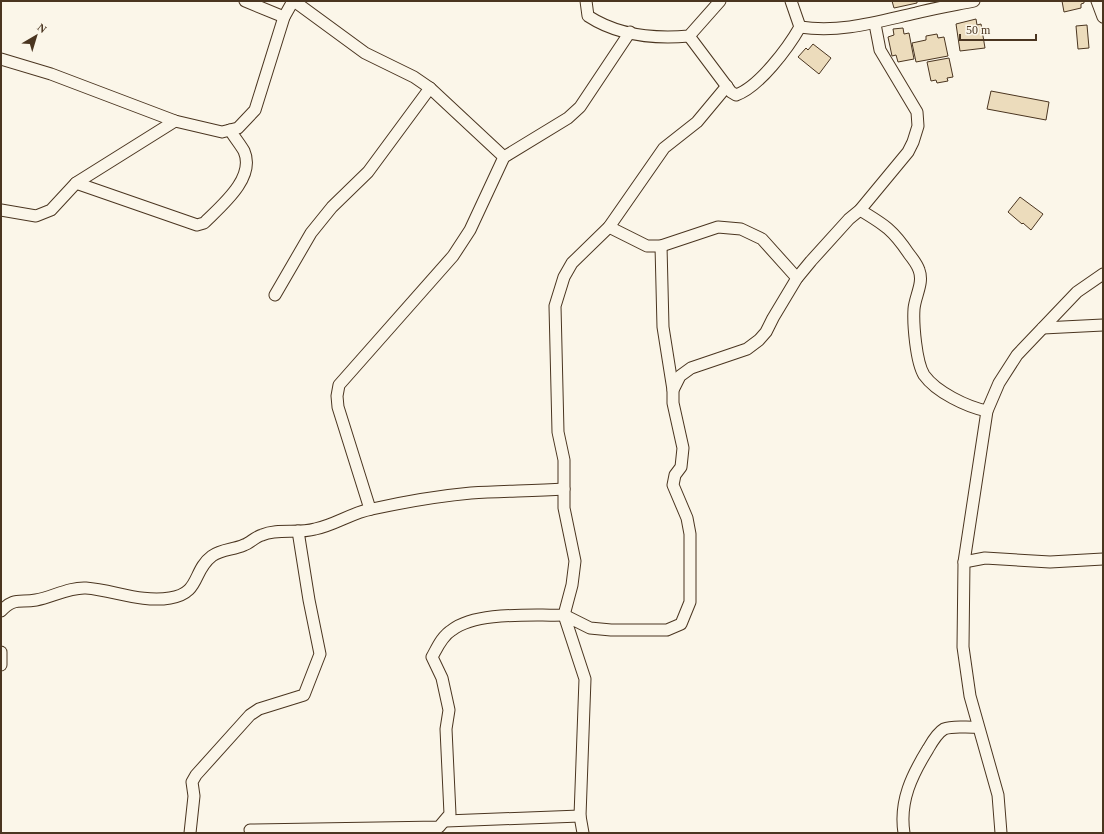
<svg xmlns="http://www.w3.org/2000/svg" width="1104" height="834" viewBox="0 0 1104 834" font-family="'Times New Roman',serif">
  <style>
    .building { fill: #ecdcbc; stroke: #4a3520 }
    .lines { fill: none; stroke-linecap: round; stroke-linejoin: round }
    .minor-casing { stroke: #4a3520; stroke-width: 13 }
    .minor { stroke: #fbf6e9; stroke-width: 11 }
  </style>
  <rect width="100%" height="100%" fill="#fbf6e9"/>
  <!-- building -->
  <g class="building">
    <path d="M892,1H917V3L894,8Z"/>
    <path d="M1062,1H1084V3L1081,4V8L1064,12Z"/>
    <path d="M976,19L977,25L981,24L985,48L960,51L956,24Z"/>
    <path d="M1087,25L1089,48L1078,49L1076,26Z"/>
    <path d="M903,28L904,34L909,33L914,59L898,62L896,55L892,56L888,37L894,35L893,29Z"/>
    <path d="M937,34L938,38L944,37L948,56L916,62L912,43L926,40V36Z"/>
    <path d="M813,44L831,58L819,74L798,57L806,48L808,50Z"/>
    <path d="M949,58L953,77L947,78L948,81L937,83L936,80L931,81L927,62Z"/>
    <path d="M991,91L1049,102L1046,120L987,109Z"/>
    <path d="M1020,197L1043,214L1031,230L1023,223L1022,224L1008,212Z"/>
  </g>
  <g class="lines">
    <!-- minor casing -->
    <g class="minor-casing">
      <g id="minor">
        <path d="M245,1L284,17"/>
        <path d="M294,1L365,53L414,77L430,88L504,157"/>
        <path d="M586,1L588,16C617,35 655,39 689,36L720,1"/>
        <path d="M1097,1L1103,17"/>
        <path d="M800,27C841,33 876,22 916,13C935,8 954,5 974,1"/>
        <path d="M689,36L731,92L736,95C759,87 788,48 800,27L791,1"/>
        <path d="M1,59L51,74L175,121L222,132L238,128L255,110L284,17L293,1"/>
        <path d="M76,183L197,225L204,223C221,206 256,178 244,151C240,144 234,137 230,130"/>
        <path d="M1,210L36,216L51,210L76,183L175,121"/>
        <path d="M860,210C885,225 893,230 909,254C913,259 917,264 919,270C924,283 915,296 914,309C913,324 916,362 924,375C936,392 967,407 987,411"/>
        <path d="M609,227L647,246H661L718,227L741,229L762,239L797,278"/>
        <path d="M661,246L663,327L673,390"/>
        <path d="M275,295L311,233L332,207L368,172L430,88"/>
        <path d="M1043,328L1103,325"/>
        <path d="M370,509L338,407L337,396L339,385L453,256L470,230L504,157L568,118L580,107L630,32"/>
        <path d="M964,562L985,558L1050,562L1103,559"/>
        <path d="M1,611C14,597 20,603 36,600C52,597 70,587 86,588C113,590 142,603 170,598C201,593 192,571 212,556C222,549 233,550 244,545C250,543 255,537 262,535C278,528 298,534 315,529C335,525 353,512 372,509C404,502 438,496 471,493C502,491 533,491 564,489"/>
        <path d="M1,652V665"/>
        <path d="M446,821L580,816"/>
        <path d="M250,830L439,827L450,814L446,729L449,710L442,678L432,657C437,648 442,636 452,630C477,611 532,616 564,615L572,585L575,561L564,508V460L558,432L555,306L564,277L572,263L609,227L664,148L697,122L727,86"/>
        <path d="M190,833L194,796L192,782L196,775L250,715L259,709L304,695L320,654L309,600L298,531"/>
        <path d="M583,833L580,816L585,679L564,615L590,628L611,630H667L681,624L690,602V534L687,518L673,485L675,475L681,467L683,448L673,403V390L680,376L691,368L747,349L759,340L766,332L773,318L797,278L811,261L849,219L860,210L908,152L913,142L918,126L917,112L880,50L875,24"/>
        <path d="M904,833C899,801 912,775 928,749C932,742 937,733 944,729C953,725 968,728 978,727"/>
        <path d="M1001,833L998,795L970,696L963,647L964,562L987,411L999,383L1017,355L1077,292L1103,274"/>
      </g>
    </g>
    <!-- minor -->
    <use href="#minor" class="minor"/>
  </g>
  <!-- border -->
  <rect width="1104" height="834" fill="none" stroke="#4a3520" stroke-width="4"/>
  <!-- north arrow -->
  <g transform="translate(36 36) rotate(38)" stroke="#fbf6e9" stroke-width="3" paint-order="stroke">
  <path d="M0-3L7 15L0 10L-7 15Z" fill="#4a3520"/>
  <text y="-6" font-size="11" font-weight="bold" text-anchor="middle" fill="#4a3520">N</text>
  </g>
  <!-- scale -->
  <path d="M960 34v6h76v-6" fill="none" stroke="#4a3520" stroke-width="2"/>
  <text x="966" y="34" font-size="12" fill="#4a3520" stroke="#fbf6e9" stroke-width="3" paint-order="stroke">50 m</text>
</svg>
